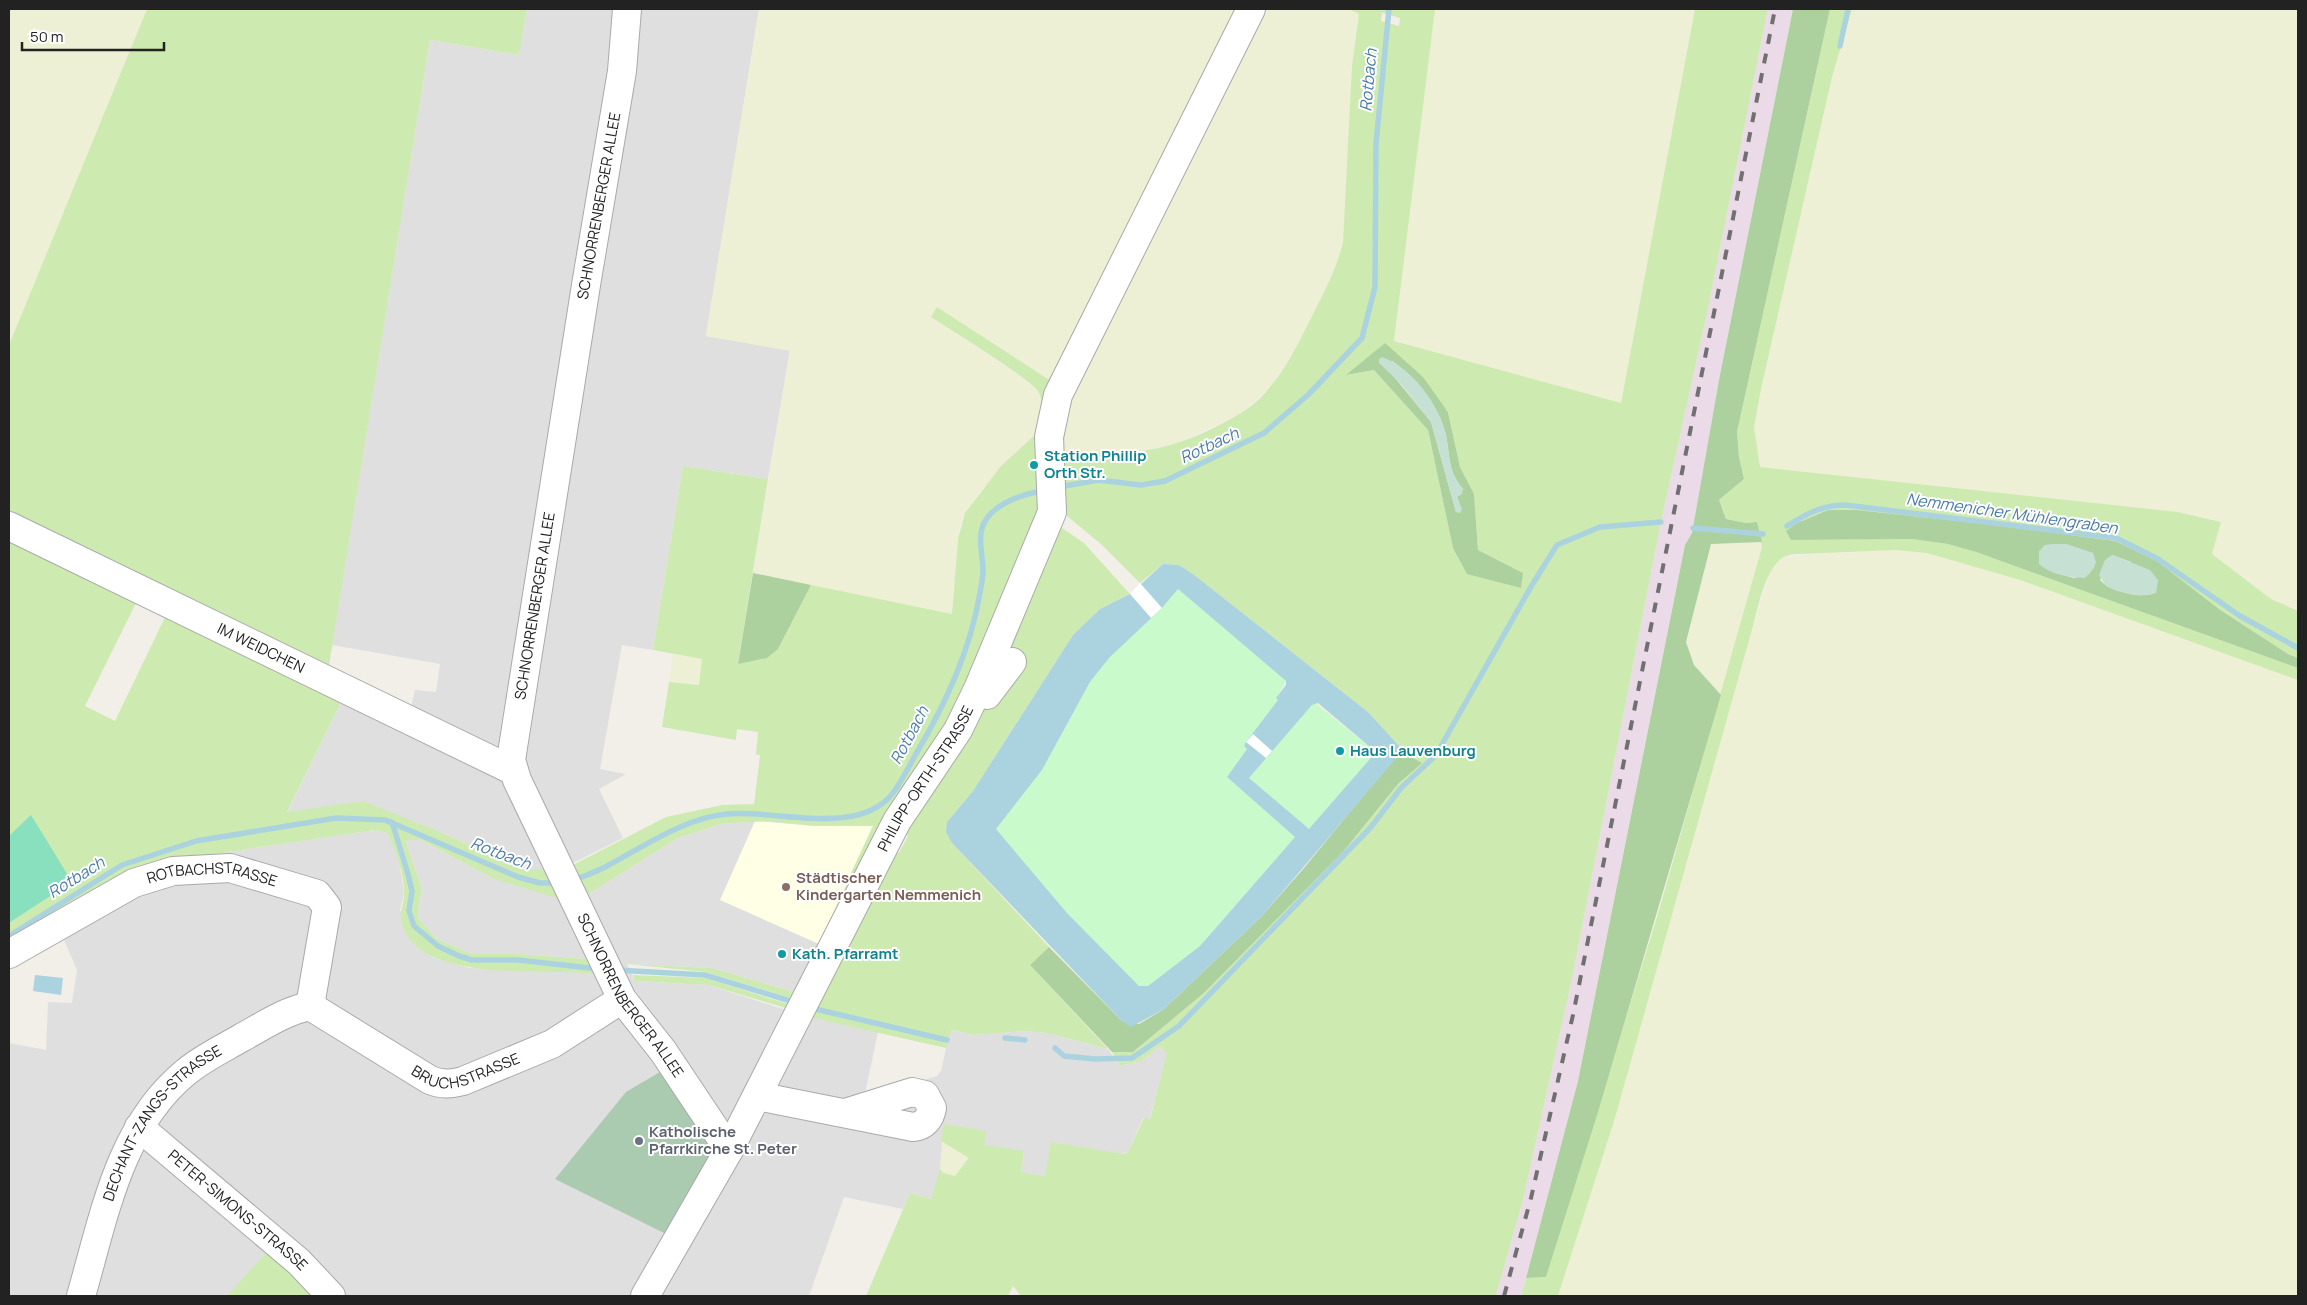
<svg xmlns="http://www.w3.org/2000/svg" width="2307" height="1305" viewBox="0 0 2307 1305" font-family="Manrope,sans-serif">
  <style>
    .residential { fill: #e0dfdf }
    .industrial { fill: #ebdbe8 }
    .education { fill: #ffffe5 }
    .farmland { fill: #eef0d5 }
    .grass { fill: #cdebb0; fill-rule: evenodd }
    .forest { fill: #add19e; fill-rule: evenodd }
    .wetland { fill: #c6e0d4 }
    .cemetery { fill: #aacbaf }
    .park { fill: #c8facc }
    .pitch { fill: #88e0be }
    .water { fill: #aad3df; fill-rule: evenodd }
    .pier { fill: #fff }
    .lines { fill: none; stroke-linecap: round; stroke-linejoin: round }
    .stream { stroke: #aad3df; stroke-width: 5.5 }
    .minor-casing { stroke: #a9a9a9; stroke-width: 30 }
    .minor { stroke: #fff; stroke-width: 28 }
    .rail { stroke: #707070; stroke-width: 4; stroke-dasharray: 10 10; stroke-linecap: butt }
    .culture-dot { fill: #0f9aa8; stroke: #fff; stroke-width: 2 }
    .education-dot { fill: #8d6e63; stroke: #fff; stroke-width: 2 }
    .worship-dot { fill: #6b7280; stroke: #fff; stroke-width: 2 }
    .labels { text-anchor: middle; stroke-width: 4; stroke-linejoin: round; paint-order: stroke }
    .street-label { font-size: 15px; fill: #222; stroke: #fff }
    .culture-label { font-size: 15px; font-weight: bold; fill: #0d838f; stroke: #fff; text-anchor: start }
    .education-label { font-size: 15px; font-weight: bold; fill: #785e54; stroke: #fff; text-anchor: start }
    .worship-label { font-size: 15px; font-weight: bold; fill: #5b616d; stroke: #fff; text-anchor: start }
    .water-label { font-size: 16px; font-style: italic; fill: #4a7aab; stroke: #fff }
  </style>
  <rect width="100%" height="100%" fill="#f2efe9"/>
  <!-- residential -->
  <path class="residential" d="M527,9H759L706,336L790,350L768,479L683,466L653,650L622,645L600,769L626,774L599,789L623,838L573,863L589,894L678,838L721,824L766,821L815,826H873L797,993L712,968L627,964L635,981L708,985L808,1017L878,1032L864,1098L937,1076L941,1071L950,1030L974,1035L1023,1031L1047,1033L1108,1049L1120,1066L1141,1061L1160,1046L1167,1054V1061L1149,1120L1143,1118L1128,1152L1045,1176L1021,1172L1024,1151L931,1199L910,1193L903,1209L844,1197L809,1296H9V1043L46,1050L48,1002L72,1003L77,970L61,933L160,868L208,855L286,843L375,830L387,833L398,855L404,893L400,910L419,948L434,958L469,968L563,972L588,959L518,954H472L437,939L419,919L418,910L422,889L405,840H421L494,879L540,869H522L440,832L326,807L287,813L350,684L410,712L415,690L436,692L440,664L332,645L430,40L519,55Z"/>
  <!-- industrial -->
  <path class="industrial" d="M1768,9H1793L1719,380L1692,533L1685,545L1578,1081L1521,1296H1496L1523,1200L1572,979L1660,527L1708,309Z"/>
  <!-- education -->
  <path class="education" d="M755,821L815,826H873L819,944L720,900Z"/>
  <!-- farmland -->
  <g class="farmland">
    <path d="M9,9H147L9,345Z"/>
    <path d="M759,9H1241L1052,381L937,307L931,317L1014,372L1039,392L1041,403L1038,432L983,488L965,513L960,525L956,558L952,615L753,573L790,351L706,336Z"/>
    <path d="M1264,9H1349L1359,13L1352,65L1346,218L1338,266L1296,348L1270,388L1241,413L1175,445L1112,454L1064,451L1065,423L1081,374Z"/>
    <path d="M1435,9H1695L1621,403L1394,341Z"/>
    <path d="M1852,9H2298V611L2271,599L2212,554L2221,521L2178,512L1760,468L1754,427L1761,389L1832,77Z"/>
    <path d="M1762,542V547L1721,695L1694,665L1686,642L1711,544Z"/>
    <path d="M1895,550L1927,553L2020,580L2298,680V1296H1558L1615,1118L1753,626L1771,570L1786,556Z"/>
    <path d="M673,654L702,658L699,685L669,682Z"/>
    <path d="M942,1141L969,1157L955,1177L943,1173L940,1169Z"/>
  </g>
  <!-- grass -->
  <g class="grass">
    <path d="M147,9H527L519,55L430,40L328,672L350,684L287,812L363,801L440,832L522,869H548L562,896L556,898L494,879L421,840H405L422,889L418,910L419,919L437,939L472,954H518L589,959L604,975C554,966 422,987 402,925C398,912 405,903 404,891C403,870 396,851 387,833L375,830L208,855L160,868L9,962V923L72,882L9,836V345ZM140,601L168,611L115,721L85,706L135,605Z"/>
    <path d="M1349,9H1435L1394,341L1621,403L1695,9H1768L1708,309L1660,527L1572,979L1523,1200L1496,1296H1021L1013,1286L1008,1296H866L910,1193L931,1199L940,1169L943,1173L955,1176L969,1158L941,1141L944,1124L986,1131L984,1145L1024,1151L1021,1172L1045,1176L1051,1142L1124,1154L1128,1152L1144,1118L1150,1119L1167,1054L1160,1046L1141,1061L1120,1066L1112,1052H1133L1204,993L1343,852L1398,784L1421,763L1400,751L1401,748L1368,712L1193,574L1179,565L1163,564L1140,583L1102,545L1061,511L1063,405L1081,374L1065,423L1064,451C1130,455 1166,454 1225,422C1242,413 1258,403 1270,387C1286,368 1298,344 1309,322C1322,296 1336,271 1343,242L1352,65L1359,14ZM1382,13L1400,18L1399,26L1381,21ZM1385,343L1448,411L1460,467L1474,494L1478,550L1523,573L1453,548L1428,430L1374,370L1347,375Z"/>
    <path d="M1830,9H1852L1832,77L1761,389L1754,427L1760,467L2178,512L2221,522L2212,554L2271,599L2298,611V658L2288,654L2219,609L2157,561L2115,541L1857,510H1828L1797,523L1791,540L1912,539L1948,544L1976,552L2298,668V680L2020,580L1927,553L1895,550L1801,554C1796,554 1790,554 1786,556C1766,564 1758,607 1753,626L1615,1118L1558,1296H1521L1526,1278L1546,1277L1660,907L1762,547L1757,522L1746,523L1726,519L1719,500L1744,479L1739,457L1737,432Z"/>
    <path d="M937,307L1051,381L1061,375L1046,502L976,680L855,873H851L873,826H815L766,821L721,824L678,838L589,894L579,893L567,868L666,817L722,805L754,804L760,755H756L758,732L737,729L736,740L662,727L669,682L699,685L702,659L653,650L683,466L768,479L738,663L778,649L811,585L952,614L958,539L965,513L1001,466L1038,432C1040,420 1044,405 1039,393C1033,380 949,329 931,317Z"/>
    <path d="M1059,526L1084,543L1130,594L1100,609L1073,635L973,791L947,822L952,843L1049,947L1030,965L1108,1049L1047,1033L1023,1031L974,1035L951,1030L946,1048L808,1017L894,848L899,853L908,836L902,829L989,701Z"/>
    <path d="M626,964L712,968L797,993L794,999L706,972Z"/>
    <path d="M633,975L705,978L791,1005L789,1009L708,985L635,981Z"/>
    <path d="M271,1247L322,1296H227Z"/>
  </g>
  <!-- forest -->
  <g class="forest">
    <path d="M1793,9H1830L1737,432L1739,457L1744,479L1719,500L1726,519L1746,523L1757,522L1762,542L1711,544L1686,642L1694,665L1721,695L1598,1112L1546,1277L1526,1278L1578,1081L1685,545L1692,533L1719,380Z"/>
    <path d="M1385,343L1423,377L1448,412L1460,467L1474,494L1478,550L1523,573L1521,588L1467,574L1453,548L1428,430L1374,370L1346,375ZM1392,361C1416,378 1439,405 1446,435C1450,456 1448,472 1463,489L1457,497L1459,502L1456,512L1431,422L1391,373Z"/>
    <path d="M1828,510H1857L1993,525L2115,541L2157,561L2219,609L2288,654L2298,658V668L1976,552L1948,544L1912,539L1791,540L1786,531L1797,523ZM2112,555L2131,562L2136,595C2123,592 2110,591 2100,580ZM2096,562L2089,574L2074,578L2052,572Z"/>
    <path d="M753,573L811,585L778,649L767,658L738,664Z"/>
    <path d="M1400,751L1422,763L1398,784L1343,852L1204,993L1133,1052H1112L1030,965L1049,947L1122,1021L1139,1024L1164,1009L1262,916L1304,868Z"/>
  </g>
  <!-- wetland -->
  <g class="wetland">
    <path d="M1382,357C1412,368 1439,404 1446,435C1450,456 1448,472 1463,489L1462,494L1457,497L1462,509L1460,513L1456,512L1431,422L1401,384L1379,363V359Z"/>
    <path d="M2053,544H2067L2093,553L2096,562L2094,568L2085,578C2069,577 2051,575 2039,564V551L2045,545Z"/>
    <path d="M2112,555L2150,570L2158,580L2156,593C2140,599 2122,593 2106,586L2099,575L2105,560Z"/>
  </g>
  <!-- cemetery -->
  <path class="cemetery" d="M665,1069L714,1152L670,1236L555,1179L626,1092Z"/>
  <!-- park -->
  <g class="park">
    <path d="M1178,589L1286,681L1276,699L1279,700L1244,746L1247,749L1227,777L1295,837L1200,946L1148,986H1139L1067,913L996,829L1042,770L1090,682L1109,658L1162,608Z"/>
    <path d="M1315,703L1376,752L1309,830L1249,778L1312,705Z"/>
  </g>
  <!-- pitch -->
  <path class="pitch" d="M31,815L72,882L9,923V836Z"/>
  <!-- water -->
  <g class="water">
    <path d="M1163,564L1179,565L1193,574L1368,712L1401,748L1398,756L1262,916L1164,1009L1131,1027L1122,1021L952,843L946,832L947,822L973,791L1073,635L1100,609L1130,594ZM1178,589L1286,681V685L1276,698L1278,700L1246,742L1244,746L1247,749L1227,777L1295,837L1200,946L1148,986H1139L1067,913L996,829L1042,770L1090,682L1109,658L1162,608ZM1318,703L1376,752L1309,829L1249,778L1312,705Z"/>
    <path d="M35,975L63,978L61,995L33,991Z"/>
  </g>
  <!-- pier -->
  <g class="pier">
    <path d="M1140,583L1162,608L1151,618L1130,594Z"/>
    <path d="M1253,734L1272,751L1266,758L1246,742Z"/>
  </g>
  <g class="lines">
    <!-- stream -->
    <g class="stream">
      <path d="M1840,46L1848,9"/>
      <path d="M1059,487L1098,480L1141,485L1165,481L1264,433L1309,394L1362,338L1375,287L1376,144L1389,9"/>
      <path d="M1787,526C1806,514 1822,505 1845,505L2116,538L2158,559L2240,616L2298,648"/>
      <path d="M1693,528L1763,534"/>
      <path d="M392,822L408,874L412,891L409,911L414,926L438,946L459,956L472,960H518L599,969"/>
      <path d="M572,881C584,876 596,872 607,866C645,846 684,818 727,814C777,809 858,838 893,793C902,781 909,766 916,754C946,703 970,651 980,593C981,586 983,579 983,571C983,556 977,537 984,523C995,502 1024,494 1045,490"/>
      <path d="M9,936L122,865L196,841L336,818L385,820L518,877L540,883H558"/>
      <path d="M616,970L705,975L797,1003"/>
      <path d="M811,1008L947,1040"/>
      <path d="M1005,1038L1025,1040"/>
      <path d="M1055,1048L1064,1056L1095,1059L1132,1058L1179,1026L1371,827L1401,788L1436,755L1532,585L1557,545L1600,527L1661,522"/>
    </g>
    <!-- minor casing -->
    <g class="minor-casing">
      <g id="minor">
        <path id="s1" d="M627,9L622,71L586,285L511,760L517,780L622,999L663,1051L729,1150"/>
        <path id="s2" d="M9,526L514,771"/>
        <path d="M987,695L1012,662"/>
        <path id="s3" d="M9,954L134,883L173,871L230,868L317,894L327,907L310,1006"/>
        <path id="s4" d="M310,1006L430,1080C442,1085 451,1084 463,1081L552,1044L622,999"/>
        <path d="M757,1096L913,1127C924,1126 930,1119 932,1108L925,1095L912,1092L845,1113"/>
        <path id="s5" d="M139,1127L299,1262L331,1296"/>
        <path id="s6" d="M81,1296C104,1217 119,1127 186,1072C203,1058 222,1049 241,1038C263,1026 285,1011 310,1006"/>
        <path id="s7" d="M645,1296L729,1150L897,821L958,730L978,689L1052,512L1049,437L1058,395L1251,9"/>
      </g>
    </g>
    <!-- minor -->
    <use href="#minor" class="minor"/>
    <!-- rail -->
    <path class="rail" d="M1504,1296L1531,1198L1573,1015L1775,9"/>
  </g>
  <!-- markers -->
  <g class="culture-dot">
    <circle cx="1034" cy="465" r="5"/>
    <circle cx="1340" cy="751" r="5"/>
    <circle cx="782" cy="954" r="5"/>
  </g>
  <circle class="education-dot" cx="786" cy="887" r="5"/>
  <circle class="worship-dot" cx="639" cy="1141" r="5"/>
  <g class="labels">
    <!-- street labels -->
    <g class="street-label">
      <text transform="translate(599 206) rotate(-80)" y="5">SCHNORRENBERGER ALLEE</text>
      <text transform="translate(535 606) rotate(-81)" y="5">SCHNORRENBERGER ALLEE</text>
      <text dy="5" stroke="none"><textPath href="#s2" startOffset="280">IM WEIDCHEN</textPath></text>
      <text dy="5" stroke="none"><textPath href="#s7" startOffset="589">PHILIPP-ORTH-STRASSE</textPath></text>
      <text dy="5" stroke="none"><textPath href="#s3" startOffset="224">ROTBACHSTRASSE</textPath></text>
      <text dy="5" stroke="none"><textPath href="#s1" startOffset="1025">SCHNORRENBERGER ALLEE</textPath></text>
      <text dy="5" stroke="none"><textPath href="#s4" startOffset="178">BRUCHSTRASSE</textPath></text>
      <text dy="5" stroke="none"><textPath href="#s6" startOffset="196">DECHANT-ZANGS-STRASSE</textPath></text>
      <text dy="5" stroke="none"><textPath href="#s5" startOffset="129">PETER-SIMONS-STRASSE</textPath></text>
    </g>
    <!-- culture labels -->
    <g class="culture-label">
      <text x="1044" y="461">Station Phillip<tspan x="1044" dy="17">Orth Str.</tspan></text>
      <text x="1350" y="756">Haus Lauvenburg</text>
      <text x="792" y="959">Kath. Pfarramt</text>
    </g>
    <!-- education labels -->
    <g class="education-label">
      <text x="796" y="883">Städtischer<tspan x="796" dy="17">Kindergarten Nemmenich</tspan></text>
    </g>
    <!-- worship labels -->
    <g class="worship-label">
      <text x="649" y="1137">Katholische<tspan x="649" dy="17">Pfarrkirche St. Peter</tspan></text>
    </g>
    <!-- water labels -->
    <g class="water-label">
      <text transform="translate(1368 80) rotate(-85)" y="6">Rotbach</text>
      <text transform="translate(1209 445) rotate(-25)" y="6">Rotbach</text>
      <text transform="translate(2012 513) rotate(8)" y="6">Nemmenicher Mühlengraben</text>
      <text transform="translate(909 735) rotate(-62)" y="6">Rotbach</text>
      <text transform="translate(501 853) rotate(21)" y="6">Rotbach</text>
      <text transform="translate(76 877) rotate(-32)" y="6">Rotbach</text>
    </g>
  </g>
  <!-- border -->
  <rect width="2307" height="1305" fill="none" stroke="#222222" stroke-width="20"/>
  <!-- scale -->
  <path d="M22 42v8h142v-8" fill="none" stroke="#222222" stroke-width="2.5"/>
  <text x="30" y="42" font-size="15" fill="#222222" stroke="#ffffff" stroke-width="4" paint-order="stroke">50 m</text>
</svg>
